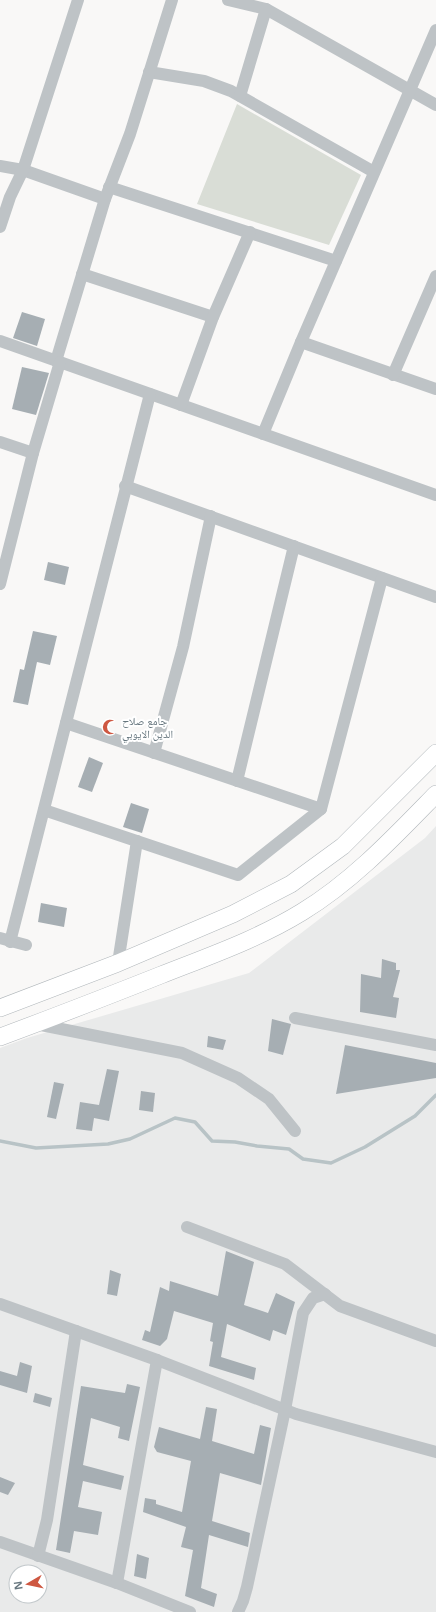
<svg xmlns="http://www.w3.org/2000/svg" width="436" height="1612" viewBox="0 0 436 1612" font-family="'Noto Sans','Noto Naskh Arabic',sans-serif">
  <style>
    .built { fill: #e9eaea; fill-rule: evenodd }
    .green { fill: #d9ddd6 }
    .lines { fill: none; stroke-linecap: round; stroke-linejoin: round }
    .stream { stroke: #b8c3c6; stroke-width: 3.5 }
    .building { fill: #a6aeb3 }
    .secondary-casing { stroke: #b1b7bb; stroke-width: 18 }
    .street { stroke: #bec3c6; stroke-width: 12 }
    .secondary { stroke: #fff; stroke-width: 17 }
    .labels { text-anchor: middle; stroke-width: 4; stroke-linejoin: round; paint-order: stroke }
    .poi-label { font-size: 11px; fill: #66767e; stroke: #fff; text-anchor: start }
  </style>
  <rect width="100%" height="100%" fill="#f9f8f7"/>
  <!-- built -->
  <path class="built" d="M436,826V1612H0V1048L27,1038L249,973L425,838ZM16,1572H40V1596H16Z"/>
  <!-- green -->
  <path class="green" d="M237,104L361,175L329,245L197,204Z"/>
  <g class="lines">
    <!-- stream -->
    <path class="stream" d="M0,1141L36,1148L108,1144L130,1139L175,1118L195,1122L212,1141L235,1142L257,1146L289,1149L303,1159L331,1163L365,1147L415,1116L436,1095"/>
  </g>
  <!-- building -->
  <g class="building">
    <path d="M22,312L45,319L37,346L13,338Z"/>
    <path d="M22,367L49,373L36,415L12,409Z"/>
    <path d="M48,562L69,567L65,585L44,580Z"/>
    <path d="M33,631L57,636L50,665L37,662L28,705L13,702L20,669L24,670Z"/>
    <path d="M89,757L103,763L92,792L78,787Z"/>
    <path d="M131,803L149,809L142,833L123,827Z"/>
    <path d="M41,903L67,908L64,927L38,922Z"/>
    <path d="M382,959L396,963V970H400L393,997L399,998L396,1018L360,1012L361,974L381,978Z"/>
    <path d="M272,1019L291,1024L283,1055L268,1051Z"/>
    <path d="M208,1036L226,1040L223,1050L207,1047Z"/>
    <path d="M345,1045L436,1063V1078L336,1094Z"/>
    <path d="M107,1069L119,1071L109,1121L94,1118L92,1131L76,1129L80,1102L99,1105Z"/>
    <path d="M54,1082L64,1084L56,1119L47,1117Z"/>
    <path d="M141,1091L155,1093L153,1112L139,1110Z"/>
    <path d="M226,1251L254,1262L244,1305L268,1313L276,1293L295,1302L286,1335L273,1330L270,1341L227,1324L221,1357L256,1368L254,1380L209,1366L213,1342L210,1341L213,1323L174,1311L167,1339L160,1346L142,1340L145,1330L150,1332L160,1287L169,1291L170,1281L218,1296Z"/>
    <path d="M110,1270L121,1274L117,1296L107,1294Z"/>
    <path d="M20,1362L32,1366L27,1393L0,1385V1371L17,1376Z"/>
    <path d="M127,1384L140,1387L129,1441L118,1438L120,1427L91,1418L83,1465L124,1476L121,1490L83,1481L78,1507L102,1512L98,1535L74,1531L70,1553L56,1550L81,1386L125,1393Z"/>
    <path d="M35,1393L52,1398L50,1407L33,1402Z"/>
    <path d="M206,1407L217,1409L212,1441L254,1454L260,1425L271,1428L261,1485L220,1473L212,1521L250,1533L248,1547L209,1535L201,1588L217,1594L214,1607L185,1596L193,1550L181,1547L186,1527L143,1512L145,1498L156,1500V1504L182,1512L191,1461L157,1452L154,1447L159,1427L200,1439Z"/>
    <path d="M0,1477L15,1483L8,1495L0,1492Z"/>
    <path d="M137,1554L149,1558L146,1579L134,1576Z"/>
  </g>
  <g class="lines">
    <!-- secondary casing -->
    <g class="secondary-casing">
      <g id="secondary">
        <path d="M0,1008L118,963L233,914L291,884L343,846L436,753"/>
        <path d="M0,1037C54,1017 108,996 161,975C209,956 258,939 302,912C353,881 395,836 436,794"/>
      </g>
    </g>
    <!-- street -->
    <g class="street">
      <path d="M228,0L266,9L436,105"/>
      <path d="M149,72L204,81L231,91L374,172"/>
      <path d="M240,96L266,9"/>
      <path d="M0,166L23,170L105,199"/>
      <path d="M109,187L336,261"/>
      <path d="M0,227L10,197L23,170L78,0"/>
      <path d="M82,274L213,317"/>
      <path d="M0,341L436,495"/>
      <path d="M301,342L436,389"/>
      <path d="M56,361L105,199L130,134L172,0"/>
      <path d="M393,375L436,276"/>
      <path d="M181,405L213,317L250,232"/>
      <path d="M263,434L301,342L436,30"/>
      <path d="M0,442L33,453"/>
      <path d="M125,486L436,597"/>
      <path d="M0,584L33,453L60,362"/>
      <path d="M66,723L321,809"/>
      <path d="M154,753L183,647L211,516"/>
      <path d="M237,781L294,546"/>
      <path d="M44,810L238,875L321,809L382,578"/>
      <path d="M0,938L26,945"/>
      <path d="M10,942L150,394"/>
      <path d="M118,963L137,841"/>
      <path d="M295,1018L436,1045"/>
      <path d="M36,1024L182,1053L238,1078L269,1099L295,1131"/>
      <path d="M187,1227L285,1264L340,1306L436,1341"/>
      <path d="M0,1304L157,1360L296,1414L436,1452"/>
      <path d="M0,1542L117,1583L190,1612"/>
      <path d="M38,1556L47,1520L76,1331"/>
      <path d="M117,1583L157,1360"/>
      <path d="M238,1612L243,1601L247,1587L285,1410L303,1313L313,1298L325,1294"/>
    </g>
    <!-- secondary -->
    <use href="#secondary" class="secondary"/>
  </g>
  <!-- icons -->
  <defs>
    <g id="mosque-bare" transform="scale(1.2)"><path d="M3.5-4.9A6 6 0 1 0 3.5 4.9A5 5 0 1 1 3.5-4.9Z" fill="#ce5741" stroke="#fff" stroke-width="2.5" paint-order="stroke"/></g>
  </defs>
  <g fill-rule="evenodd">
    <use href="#mosque-bare" x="110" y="727"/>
  </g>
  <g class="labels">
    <!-- poi labels -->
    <g class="poi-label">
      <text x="122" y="725">جامع صلاح<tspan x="122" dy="13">الدين الايوبي</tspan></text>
    </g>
  </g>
  <!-- north arrow -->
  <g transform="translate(28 1584) rotate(261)"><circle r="19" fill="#ffffff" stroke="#c2c8cb"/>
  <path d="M0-3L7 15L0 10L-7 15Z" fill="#ce5741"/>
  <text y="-6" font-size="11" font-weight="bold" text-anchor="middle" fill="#66767e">N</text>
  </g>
</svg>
